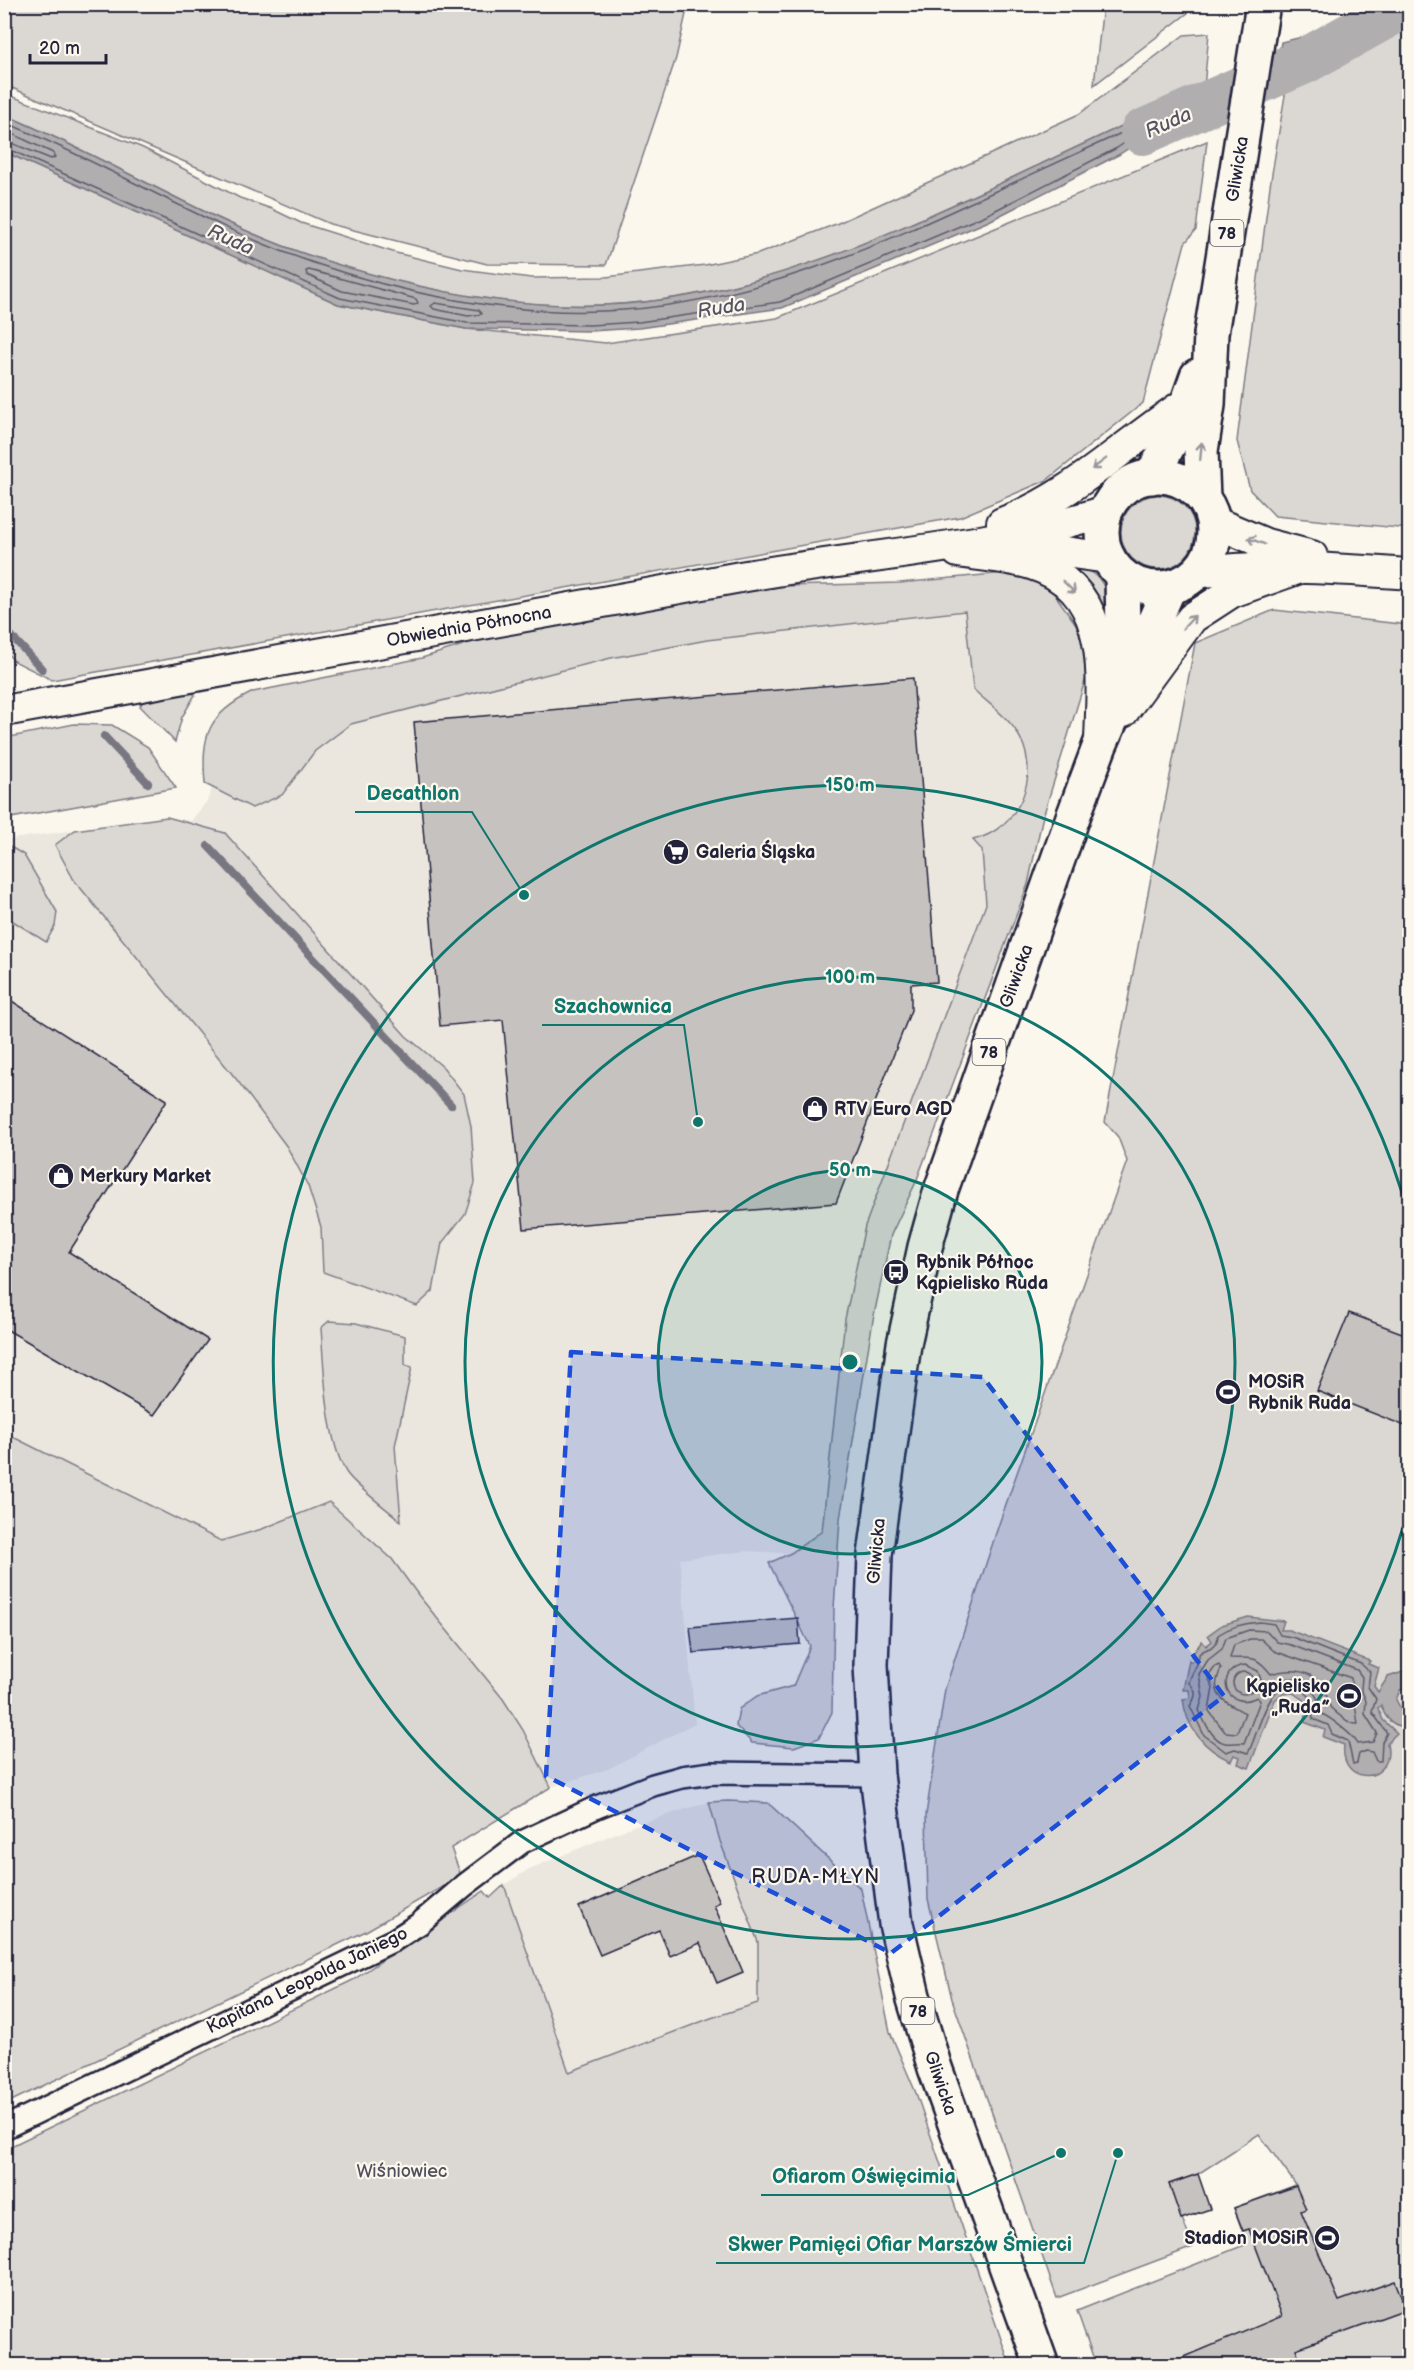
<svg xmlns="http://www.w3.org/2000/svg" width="1414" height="2370" viewBox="0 0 1414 2370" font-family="'Balsamiq Sans',sans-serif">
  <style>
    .built { fill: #ebe7df }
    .green { fill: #dbd8d3; stroke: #7e7d87; stroke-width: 1.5 }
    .water { fill: #b1aeb0; stroke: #787681; stroke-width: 1.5 }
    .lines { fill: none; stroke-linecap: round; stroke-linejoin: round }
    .shore { stroke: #5b5a6a; stroke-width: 1.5 }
    .stream { stroke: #787681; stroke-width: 8 }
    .river { stroke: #b1aeb0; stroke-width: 46 }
    .building { fill: #c6c2c0; stroke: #22223b; stroke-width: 1.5 }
    .street-casing { stroke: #22223b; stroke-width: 26 }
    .secondary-casing { stroke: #22223b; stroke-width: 34 }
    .primary-casing { stroke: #22223b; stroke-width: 38 }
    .street { stroke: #fbf7ec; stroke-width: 21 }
    .secondary { stroke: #fbf7ec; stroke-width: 30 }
    .primary { stroke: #fbf7ec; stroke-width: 33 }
    .oneway { stroke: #99979c }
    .marked { fill: #1d4ed8; fill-opacity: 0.2; stroke: #1d4ed8; stroke-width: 4.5; stroke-dasharray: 12 8; stroke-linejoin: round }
    .ring { fill: none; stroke: #0f766e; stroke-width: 3 }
    .labels { text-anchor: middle; stroke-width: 4.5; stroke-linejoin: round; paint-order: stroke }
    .shield { fill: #fbf7ec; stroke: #636270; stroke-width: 1.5 }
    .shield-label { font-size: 16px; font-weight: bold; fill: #22223b }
    .street-label { font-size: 18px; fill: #22223b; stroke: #fbf7ec }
    .poi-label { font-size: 18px; font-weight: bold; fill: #22223b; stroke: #fbf7ec; text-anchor: start }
    .park-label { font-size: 18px; fill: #505061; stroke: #fbf7ec }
    .water-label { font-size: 20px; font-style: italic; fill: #545364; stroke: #fbf7ec }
    .neighbourhood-label { font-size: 20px; letter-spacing: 1.5px; fill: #22223b; stroke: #fbf7ec }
    .centre { fill: #0f766e; stroke: #fbf7ec; stroke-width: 3 }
    .ring-label { font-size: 18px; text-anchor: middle; font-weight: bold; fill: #0f766e; stroke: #fbf7ec; stroke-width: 4.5; stroke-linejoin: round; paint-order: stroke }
    .leader { fill: none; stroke: #0f766e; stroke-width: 2 }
    .callout-dot { fill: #0f766e; stroke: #fbf7ec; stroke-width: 2 }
    .callout-label { font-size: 20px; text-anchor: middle; font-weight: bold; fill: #0f766e; stroke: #fbf7ec; stroke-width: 4.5; stroke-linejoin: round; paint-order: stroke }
  </style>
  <rect width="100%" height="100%" fill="#fbf7ec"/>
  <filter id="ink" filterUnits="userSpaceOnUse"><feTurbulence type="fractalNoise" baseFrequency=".0167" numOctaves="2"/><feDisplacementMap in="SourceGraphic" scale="12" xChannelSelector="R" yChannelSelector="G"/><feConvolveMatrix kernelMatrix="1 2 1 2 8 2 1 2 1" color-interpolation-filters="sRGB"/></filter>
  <g filter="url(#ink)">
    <!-- built -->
    <g class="built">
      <path d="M965,611L973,689L1002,715L1020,737L1027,756L1026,785L1014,814L1009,821L988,836L982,850L986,904L865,1226L845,1319L819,1555L747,1551L680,1559L695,1723L608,1769L551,1787L523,1730L503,1699L419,1596L392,1559L329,1502L262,1529L221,1541L5,1433L4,840L167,817L191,821L207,801L238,718L611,658L707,640Z"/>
      <path d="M709,1802L720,1841L758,1942V2003L711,2018L569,2073L504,1885L529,1869L638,1824Z"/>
    </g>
    <!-- green -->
    <g class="green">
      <path d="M4,5L5,4L688,5L676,58L606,265L487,264L330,224L5,85Z"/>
      <path d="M1103,5V4L1205,5L1197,6L1094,85Z"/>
      <path d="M1409,13V529L1275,516L1250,490L1237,441L1270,186L1288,77Z"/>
      <path d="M1209,33L1204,88C1136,119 1069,151 1001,183C875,241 745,300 604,305C507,309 406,288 314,257C206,221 109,158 5,115L4,93L143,148L240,198L272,209L301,223L396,253L462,269L531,278L606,277L705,265L758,254L836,224L1079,114L1184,35Z"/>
      <path d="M1207,141L1196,230L1185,243L1143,403L1047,480L960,517L52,680L14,661L5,651V152L338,304L466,329L606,343L777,318Z"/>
      <circle cx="1158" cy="532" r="37"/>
      <path d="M1053,558C1095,571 1100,569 1114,613L1101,615Z"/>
      <path d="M1015,572L1051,589L1083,634L1088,671L1042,820L1028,884L916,1182L891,1235L873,1320L840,1519L834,1608L832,1712L819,1738L794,1747L752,1743L736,1726L739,1709L757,1696L793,1686L810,1646L769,1563L791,1553L822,1531L845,1319L865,1226L986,904L982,850L973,840C1020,829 1044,772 1016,731C1006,715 986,702 973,689L965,611L707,640L611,658L351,724L315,751L282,795L252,808L205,784C201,734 208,714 253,692L422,658L501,633L651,606L786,586L900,583Z"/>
      <path d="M1274,610L1409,625V2365H1096L1077,2311L1247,2244L1234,2208L1296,2185L1259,2134L1198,2174L1169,2184L1193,2247L1057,2298L952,1999L928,1899L926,1815L945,1689L999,1524L1127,1161L1118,1137L1105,1122L1195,643Z"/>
      <path d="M192,693L195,695L182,717L175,742L140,706L143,701Z"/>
      <path d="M74,724L112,725L148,747L176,788L5,819V738Z"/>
      <path d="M167,817L225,833L406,1036L443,1067L464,1094L471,1126L475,1183L465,1214L442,1243L433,1291L417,1306L323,1272L321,1227L308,1186L287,1147L237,1080L74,880L55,845L75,830Z"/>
      <path d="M4,843L24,855L57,912L55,926L46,942L5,916Z"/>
      <path d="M329,1321L356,1323L405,1336V1365L412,1367L395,1446L401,1521C388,1510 354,1485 346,1472C326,1439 324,1368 321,1328Z"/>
      <path d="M5,1433L221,1541L262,1529L329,1502L392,1559L419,1596L503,1699L523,1730L551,1787L451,1848L461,1876L366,1931L5,2104Z"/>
      <path d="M728,1801L768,1803L861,1889L890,2032L916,2093L1010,2365L5,2366V2149L353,1980L484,1891L490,1898L504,1885L569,2072L711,2018L758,2003V1942L720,1841L709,1802Z"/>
    </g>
    <!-- water -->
    <g class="water">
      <path d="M1365,4L1409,5V13L1353,43L1271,95L1281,42L1315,34Z"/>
      <path d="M1204,88L1200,129C1167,127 1148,135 1120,154L989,221L782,308L639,328L590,331L466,329L338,304L5,152V115C109,158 206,221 314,257C406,287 507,309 604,305C744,300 875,241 1001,183C1068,151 1136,119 1204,88Z"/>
      <path d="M1248,1617L1284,1621L1281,1630H1289L1370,1661L1368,1664L1379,1668L1374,1686L1378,1692L1388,1677L1409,1670V1688L1400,1690L1396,1700L1401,1709L1409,1710V1728C1395,1727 1385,1720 1381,1705L1378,1708L1383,1720L1397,1733L1387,1743C1396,1785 1339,1787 1344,1745L1323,1737L1325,1730L1304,1722L1307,1712L1306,1702L1293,1693L1283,1694L1275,1700L1249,1768L1238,1764L1240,1757L1234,1755L1231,1761C1205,1750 1186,1728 1183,1699L1190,1698L1189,1690H1183L1189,1660L1191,1662L1194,1659L1191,1656L1202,1641L1206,1646L1212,1641L1208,1635L1222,1625Z"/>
    </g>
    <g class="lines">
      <!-- shore -->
      <g class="shore">
        <path d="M1366,4L1363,12L1318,39L1286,47L1281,78L1285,79L1350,38L1410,8"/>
        <path d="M4,122C108,164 204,225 311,262C403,294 506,315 604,311C745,306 877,247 1002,188C1066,159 1129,129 1193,100L1197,103L1193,122H1173L1138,134L1117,148L986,215L780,302L639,322L590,325L467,323L340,298L4,147"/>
        <path d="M4,130L53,153L55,157L51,159L4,140"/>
        <path d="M309,270L416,299L418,303L414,305L342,291L307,275L306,271Z"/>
        <path d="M435,303L479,310L482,314L468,316L434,309L431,306Z"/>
        <path d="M1260,1622L1274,1624L1280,1635L1292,1637L1361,1664L1370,1672L1368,1687L1376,1699L1372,1712L1387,1733L1382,1742L1381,1761H1376L1372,1752L1366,1751L1359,1754L1357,1763L1353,1764L1348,1741L1332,1734L1328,1725L1313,1719L1309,1696C1272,1656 1259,1734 1248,1753L1235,1749L1226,1752L1204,1735L1190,1706C1196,1697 1198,1691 1189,1683C1191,1671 1200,1665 1199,1654C1207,1646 1217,1651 1218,1635C1231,1626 1244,1623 1260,1622Z"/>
        <path d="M1249,1630L1267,1631L1277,1642L1291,1645L1357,1670L1362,1677L1361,1689L1366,1701L1365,1714L1377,1733L1373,1742L1358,1744C1353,1735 1331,1718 1322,1714C1318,1694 1306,1672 1281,1680C1275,1682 1270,1687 1264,1689L1258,1671L1245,1665C1213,1669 1225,1713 1257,1697L1260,1701L1244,1743C1239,1742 1230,1744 1225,1743C1213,1741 1203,1720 1199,1710L1203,1697L1199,1674L1208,1660L1222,1649L1226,1638Z"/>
        <path d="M1250,1639H1261L1274,1651L1351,1678L1358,1724C1350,1725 1337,1714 1331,1708C1328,1705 1327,1695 1325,1690C1314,1669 1291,1668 1271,1674C1255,1654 1252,1659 1230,1658L1234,1645Z"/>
        <path d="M1219,1665L1221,1669C1208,1696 1225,1702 1245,1713L1237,1733L1225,1732L1209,1711L1213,1688L1208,1677L1215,1667Z"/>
        <circle cx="1244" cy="1683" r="11"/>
      </g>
      <!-- stream -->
      <g class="stream">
        <path d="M4,628L42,669"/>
        <path d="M104,736L148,783"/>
        <path d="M208,846L451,1105"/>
      </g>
      <!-- river -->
      <path class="river" d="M1143,132L1305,61L1407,4"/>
    </g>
    <!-- building -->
    <g class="building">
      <path d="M913,678L937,982L911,984V1010L836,1203L524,1229L503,1020L440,1026L414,722Z"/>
      <path d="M4,996L167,1100L69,1252L208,1340L154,1415L4,1328Z"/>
      <path d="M1349,1313L1410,1336V1428L1317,1391Z"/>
      <path d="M798,1618L800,1644L693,1653L690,1627Z"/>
      <path d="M699,1855L720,1902L714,1905L743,1972L717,1983L700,1943L670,1956L659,1930L600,1955L579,1907Z"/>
      <path d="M1198,2174L1210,2209L1181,2219L1169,2184Z"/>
      <path d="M1296,2186L1306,2209L1301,2211L1339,2301L1395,2281L1406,2309L1296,2349L1299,2357L1277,2366H1163L1282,2316L1249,2229L1243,2231L1234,2208Z"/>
    </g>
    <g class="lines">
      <!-- street casing -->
      <g class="street-casing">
        <path id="street" d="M4,2128L394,1940L419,1924L465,1885L522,1842L597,1807L653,1785L682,1777L712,1773L877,1775"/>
      </g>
      <!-- secondary casing -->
      <g class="secondary-casing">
        <g id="secondary">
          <path d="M1214,522L1266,544L1312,556"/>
          <path d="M1002,523C1072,497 1127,441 1189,401"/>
          <path d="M1013,549L1065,552L1108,558"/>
          <path d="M958,552C982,556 1008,557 1031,564C1113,589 1102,675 1100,741"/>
          <path d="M1197,573C1268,563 1339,569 1410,574"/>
          <path d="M4,711C252,665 499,620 746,576C866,555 990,548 1106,511"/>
          <path d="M1123,712L1192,618L1232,592L1297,569"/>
        </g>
      </g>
      <!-- primary casing -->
      <g class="primary-casing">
        <g id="primary">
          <circle cx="1158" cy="532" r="56"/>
          <path d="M1151,477L1179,427L1197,376"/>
          <path d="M1203,498L1201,451L1208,405L1211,334L1263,4"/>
          <path d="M1113,681L1123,632L1122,576"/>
          <path d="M1042,2366L935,2068L913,1996L896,1924L877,1775L871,1665L875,1555L904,1344L925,1247L941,1190L1073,817L1100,745L1169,588"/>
        </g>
      </g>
      <!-- street -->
      <use href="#street" class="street"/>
      <!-- secondary -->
      <use href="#secondary" class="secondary"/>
      <!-- primary -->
      <use href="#primary" class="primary"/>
    </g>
    <!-- one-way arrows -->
    <defs><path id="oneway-shaft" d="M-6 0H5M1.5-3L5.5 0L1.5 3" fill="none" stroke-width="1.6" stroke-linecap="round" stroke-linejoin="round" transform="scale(1.5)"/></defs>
    <g class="oneway">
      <use href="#oneway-shaft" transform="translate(1201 451) rotate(-85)"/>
      <use href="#oneway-shaft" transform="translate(1099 464) rotate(143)"/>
      <use href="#oneway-shaft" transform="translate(1256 541) rotate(-159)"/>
      <use href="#oneway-shaft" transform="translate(1069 587) rotate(44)"/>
      <use href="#oneway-shaft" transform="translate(1189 622) rotate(-47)"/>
    </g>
  </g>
  <!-- marked area -->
  <path class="marked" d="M571,1352L983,1377L1224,1696L891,1953L546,1776Z"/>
  <!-- distance rings -->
  <circle cx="850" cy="1362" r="192" fill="#0f766e" fill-opacity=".12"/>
  <g class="ring">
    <circle cx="850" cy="1362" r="192"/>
    <circle cx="850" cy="1362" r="385"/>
    <path d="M1409 1506A577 577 0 1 1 1409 1218"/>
  </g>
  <!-- icons -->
  <defs>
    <g id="supermarket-disc" transform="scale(1.35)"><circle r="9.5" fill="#22223b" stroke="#fbf7ec"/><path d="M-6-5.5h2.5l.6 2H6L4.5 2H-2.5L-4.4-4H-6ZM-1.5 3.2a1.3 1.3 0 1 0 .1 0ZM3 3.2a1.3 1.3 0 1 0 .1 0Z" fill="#fff"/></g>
    <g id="shop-disc" transform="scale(1.35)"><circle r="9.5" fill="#22223b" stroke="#fbf7ec"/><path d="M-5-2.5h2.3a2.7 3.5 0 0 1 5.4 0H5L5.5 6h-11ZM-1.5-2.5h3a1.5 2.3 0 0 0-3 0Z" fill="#fff"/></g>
    <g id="bus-disc" transform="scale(1.35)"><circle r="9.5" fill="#22223b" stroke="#fbf7ec"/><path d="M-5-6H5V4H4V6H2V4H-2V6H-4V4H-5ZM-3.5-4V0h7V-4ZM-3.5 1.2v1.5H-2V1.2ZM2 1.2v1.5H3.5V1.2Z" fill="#fff"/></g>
    <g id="stadium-disc" transform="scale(1.35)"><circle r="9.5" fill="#22223b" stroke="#fbf7ec"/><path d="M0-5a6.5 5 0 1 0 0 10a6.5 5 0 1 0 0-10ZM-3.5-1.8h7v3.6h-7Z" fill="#fff"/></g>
  </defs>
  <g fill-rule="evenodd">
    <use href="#supermarket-disc" x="676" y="852"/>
    <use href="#shop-disc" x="815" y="1109"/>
    <use href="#shop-disc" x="61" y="1176"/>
    <use href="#bus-disc" x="896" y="1272"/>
    <use href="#stadium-disc" x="1228" y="1392"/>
    <use href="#stadium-disc" x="1349" y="1696"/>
    <use href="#stadium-disc" x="1327" y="2238"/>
  </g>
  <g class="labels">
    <!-- shield labels -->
    <g class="shield">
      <rect x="1210.5" y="220" width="33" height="26" rx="4.5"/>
      <rect x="972.5" y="1039" width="33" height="26" rx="4.5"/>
      <rect x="901.5" y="1998" width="33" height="26" rx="4.5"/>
    </g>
    <g class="shield-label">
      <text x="1227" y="239">78</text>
      <text x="989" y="1058">78</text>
      <text x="918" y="2017">78</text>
    </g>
    <!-- street labels -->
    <g class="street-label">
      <text transform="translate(1237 169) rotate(-81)" y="6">Gliwicka</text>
      <text transform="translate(469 626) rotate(-10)" y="6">Obwiednia Północna</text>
      <text transform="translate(1016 976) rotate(-70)" y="6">Gliwicka</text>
      <text transform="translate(876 1551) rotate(-85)" y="6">Gliwicka</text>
      <text transform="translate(307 1980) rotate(-26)" y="6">Kapitana Leopolda Janiego</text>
      <text transform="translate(941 2083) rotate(71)" y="6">Gliwicka</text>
    </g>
    <!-- poi labels -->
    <g class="poi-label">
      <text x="696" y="858">Galeria Śląska</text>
      <text x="834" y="1115">RTV Euro AGD</text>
      <text x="80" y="1182">Merkury Market</text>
      <text x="916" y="1268">Rybnik Północ<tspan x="916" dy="21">Kąpielisko Ruda</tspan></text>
      <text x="1248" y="1388">MOSiR<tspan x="1248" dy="21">Rybnik Ruda</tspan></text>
      <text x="1330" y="1692" text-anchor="end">Kąpielisko<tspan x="1330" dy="21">„Ruda”</tspan></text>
      <text x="1308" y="2244" text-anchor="end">Stadion MOSiR</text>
    </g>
    <!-- park labels -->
    <g class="park-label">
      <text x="402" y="2177">Wiśniowiec</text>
    </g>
    <!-- water labels -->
    <g class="water-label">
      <text transform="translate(1168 122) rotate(-24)" y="7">Ruda</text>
      <text transform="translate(231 239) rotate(24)" y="7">Ruda</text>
      <text transform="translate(721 307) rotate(-9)" y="7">Ruda</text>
    </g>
    <!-- neighbourhood labels -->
    <g class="neighbourhood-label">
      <text x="816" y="1883">RUDA-MŁYN</text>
    </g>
  </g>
  <circle cx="850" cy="1362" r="9" class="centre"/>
  <g class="ring-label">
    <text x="850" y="791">150 m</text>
    <text x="850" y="983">100 m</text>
    <text x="850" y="1176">50 m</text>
  </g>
  <!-- callouts -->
  <path class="leader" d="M524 895L472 812H355M698 1122L684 1025H542M1061 2153L968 2195H761M1118 2153L1084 2263H716"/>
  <g class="callout-dot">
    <circle cx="524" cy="895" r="6"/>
    <circle cx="698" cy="1122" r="6"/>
    <circle cx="1061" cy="2153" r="6"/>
    <circle cx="1118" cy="2153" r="6"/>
  </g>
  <g class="callout-label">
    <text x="413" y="800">Decathlon</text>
    <text x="613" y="1013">Szachownica</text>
    <text x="864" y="2183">Ofiarom Oświęcimia</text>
    <text x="900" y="2251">Skwer Pamięci Ofiar Marszów Śmierci</text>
  </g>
  <!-- margin -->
  <rect width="1414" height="2370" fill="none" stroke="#fbf7ec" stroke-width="24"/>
  <rect x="12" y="12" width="1390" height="2346" fill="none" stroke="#22223b" stroke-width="2" filter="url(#ink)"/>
  <!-- scale -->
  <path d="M30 54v9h76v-9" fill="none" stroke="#22223b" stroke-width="3"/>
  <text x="39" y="54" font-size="18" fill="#22223b" stroke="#fbf7ec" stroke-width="4.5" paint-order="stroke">20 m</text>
</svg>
